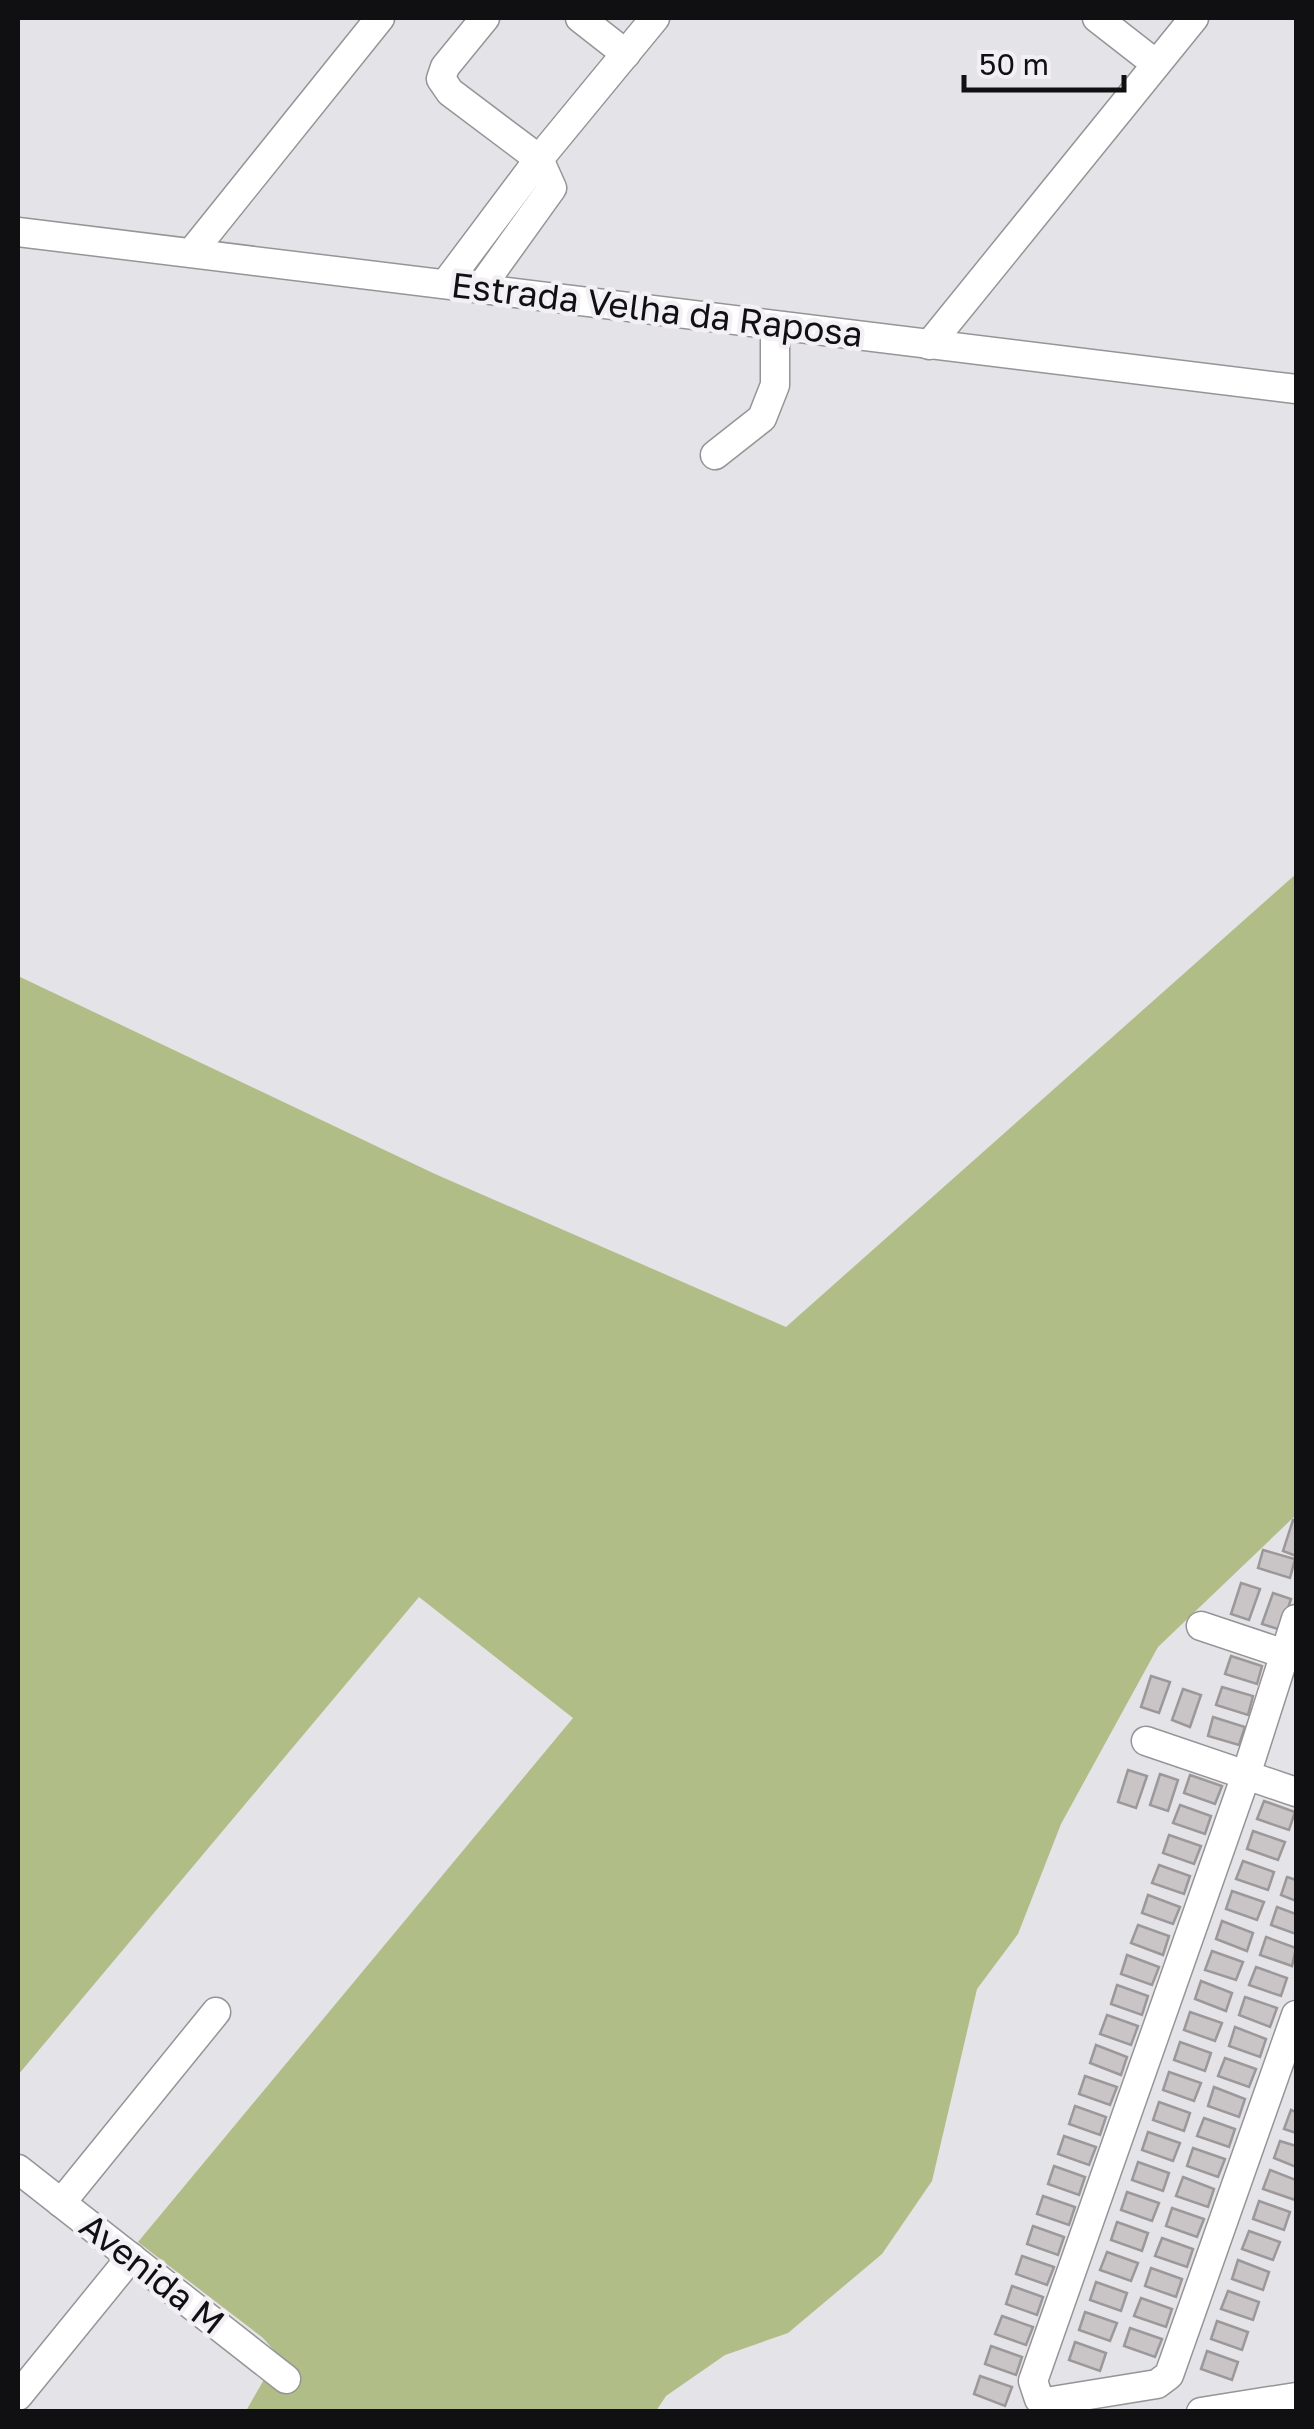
<svg xmlns="http://www.w3.org/2000/svg" width="1314" height="2429" viewBox="0 0 1314 2429" font-family="'Golos Text',sans-serif">
  <style>
    .green { fill: #b1bd87 }
    .building { fill: #c9c4c5; stroke: #9c9899; stroke-width: 2.5 }
    .lines { fill: none; stroke-linecap: round; stroke-linejoin: round }
    .minor-casing { stroke: #959497; stroke-width: 31 }
    .minor { stroke: #fff; stroke-width: 28 }
    .labels { text-anchor: middle; stroke-width: 9; stroke-linejoin: round; paint-order: stroke }
    .street-label { font-size: 35px; fill: #100f11; stroke: #f2f0f4 }
  </style>
  <rect width="100%" height="100%" fill="#e4e3e7"/>
  <!-- green -->
  <path class="green" d="M1296,874V1515L1158,1647L1061,1824L1018,1934L977,1989L932,2181L882,2254L788,2333L725,2355L666,2396L656,2411H246L278,2355L263,2338L138,2242L573,1718L419,1597L18,2075V976L435,1174L786,1327Z"/>
  <!-- building -->
  <g class="building">
    <path d="M1293,1520L1296,1521V1556L1283,1551Z"/>
    <path d="M1263,1550L1295,1559L1290,1578L1258,1568Z"/>
    <path d="M1241,1583L1260,1589L1249,1620L1231,1614Z"/>
    <path d="M1273,1593L1291,1599L1281,1630L1262,1624Z"/>
    <path d="M1231,1656L1262,1666L1257,1684L1225,1674Z"/>
    <path d="M1151,1676L1170,1682L1159,1713L1141,1707Z"/>
    <path d="M1222,1687L1253,1696L1248,1715L1216,1705Z"/>
    <path d="M1183,1689L1201,1695L1190,1727L1172,1720Z"/>
    <path d="M1213,1717L1245,1727L1239,1745L1208,1736Z"/>
    <path d="M1128,1770L1147,1776L1136,1808L1118,1802Z"/>
    <path d="M1160,1774L1178,1780L1168,1811L1150,1805Z"/>
    <path d="M1190,1775L1222,1786L1215,1804L1184,1793Z"/>
    <path d="M1264,1801L1295,1812L1289,1830L1257,1819Z"/>
    <path d="M1180,1805L1211,1816L1205,1834L1173,1823Z"/>
    <path d="M1253,1831L1285,1842L1278,1860L1247,1849Z"/>
    <path d="M1169,1835L1201,1846L1194,1864L1163,1853Z"/>
    <path d="M1243,1861L1274,1872L1268,1890L1236,1879Z"/>
    <path d="M1159,1865L1190,1876L1184,1894L1152,1883Z"/>
    <path d="M1287,1877L1296,1880V1901L1281,1895Z"/>
    <path d="M1232,1891L1264,1902L1257,1920L1226,1909Z"/>
    <path d="M1148,1895L1180,1907L1173,1924L1142,1913Z"/>
    <path d="M1277,1907L1296,1914V1934L1271,1925Z"/>
    <path d="M1222,1921L1253,1933L1247,1951L1216,1939Z"/>
    <path d="M1138,1925L1169,1936L1163,1955L1131,1943Z"/>
    <path d="M1266,1937L1296,1948L1292,1966L1260,1955Z"/>
    <path d="M1212,1951L1243,1962L1236,1980L1205,1970Z"/>
    <path d="M1127,1955L1159,1967L1152,1985L1121,1974Z"/>
    <path d="M1256,1967L1287,1978L1281,1996L1249,1985Z"/>
    <path d="M1201,1981L1232,1993L1226,2011L1195,1999Z"/>
    <path d="M1117,1985L1148,1996L1142,2015L1111,2004Z"/>
    <path d="M1245,1997L1277,2008L1270,2027L1239,2015Z"/>
    <path d="M1190,2012L1222,2023L1215,2041L1184,2030Z"/>
    <path d="M1107,2015L1138,2026L1131,2045L1100,2034Z"/>
    <path d="M1235,2027L1266,2039L1260,2057L1229,2046Z"/>
    <path d="M1180,2042L1211,2053L1205,2071L1174,2060Z"/>
    <path d="M1096,2045L1127,2057L1121,2075L1090,2063Z"/>
    <path d="M1225,2058L1256,2069L1249,2087L1218,2076Z"/>
    <path d="M1169,2072L1201,2083L1194,2101L1163,2090Z"/>
    <path d="M1085,2076L1117,2087L1110,2105L1079,2094Z"/>
    <path d="M1214,2087L1245,2099L1239,2117L1208,2106Z"/>
    <path d="M1159,2102L1190,2113L1184,2131L1153,2120Z"/>
    <path d="M1075,2106L1106,2117L1100,2135L1069,2124Z"/>
    <path d="M1291,2110L1296,2112V2133L1284,2129Z"/>
    <path d="M1204,2118L1235,2129L1229,2147L1197,2136Z"/>
    <path d="M1148,2132L1180,2143L1173,2161L1142,2150Z"/>
    <path d="M1064,2136L1096,2147L1089,2165L1058,2154Z"/>
    <path d="M1280,2141L1296,2146V2167L1274,2158Z"/>
    <path d="M1193,2148L1225,2159L1218,2177L1187,2166Z"/>
    <path d="M1138,2162L1169,2173L1163,2191L1132,2180Z"/>
    <path d="M1054,2166L1085,2177L1079,2195L1048,2184Z"/>
    <path d="M1270,2170L1296,2180L1295,2200L1263,2189Z"/>
    <path d="M1183,2177L1214,2189L1208,2207L1176,2196Z"/>
    <path d="M1127,2192L1159,2203L1152,2221L1121,2210Z"/>
    <path d="M1043,2196L1075,2207L1069,2225L1037,2214Z"/>
    <path d="M1259,2201L1290,2212L1284,2230L1253,2219Z"/>
    <path d="M1172,2208L1204,2219L1197,2237L1166,2226Z"/>
    <path d="M1117,2222L1148,2233L1142,2251L1111,2240Z"/>
    <path d="M1033,2226L1064,2237L1058,2255L1027,2244Z"/>
    <path d="M1249,2231L1280,2242L1273,2260L1242,2249Z"/>
    <path d="M1162,2238L1193,2249L1187,2267L1155,2256Z"/>
    <path d="M1107,2252L1138,2263L1131,2281L1100,2270Z"/>
    <path d="M1022,2256L1054,2267L1047,2285L1016,2274Z"/>
    <path d="M1238,2260L1269,2272L1263,2290L1232,2279Z"/>
    <path d="M1151,2268L1182,2279L1176,2297L1145,2286Z"/>
    <path d="M1096,2282L1127,2293L1121,2311L1090,2300Z"/>
    <path d="M1012,2286L1043,2297L1037,2315L1006,2304Z"/>
    <path d="M1228,2291L1259,2302L1253,2320L1221,2309Z"/>
    <path d="M1141,2298L1172,2309L1166,2327L1134,2316Z"/>
    <path d="M1085,2312L1117,2323L1110,2341L1079,2330Z"/>
    <path d="M1002,2316L1033,2327L1026,2345L995,2334Z"/>
    <path d="M1217,2321L1248,2332L1242,2350L1211,2339Z"/>
    <path d="M1130,2328L1162,2339L1155,2357L1124,2346Z"/>
    <path d="M1075,2342L1106,2353L1100,2371L1069,2360Z"/>
    <path d="M991,2346L1022,2357L1016,2375L985,2364Z"/>
    <path d="M1207,2351L1238,2362L1232,2380L1201,2369Z"/>
    <path d="M980,2376L1012,2387L1005,2406L974,2394Z"/>
  </g>
  <g class="lines">
    <!-- minor casing -->
    <g class="minor-casing">
      <g id="minor">
        <path d="M580,18L626,54"/>
        <path d="M1097,18L1156,64"/>
        <path d="M18,232L1296,389"/>
        <path d="M192,252L380,18"/>
        <path d="M446,283L539,159L655,18"/>
        <path d="M481,287L552,188L539,159L450,92L441,79L445,67L485,18"/>
        <path d="M929,345L1194,18"/>
        <path d="M715,455L762,418L775,385V326"/>
        <path d="M1296,1619L1246,1775L1033,2381L1039,2399L1046,2402L1157,2384L1169,2375L1296,2015"/>
        <path d="M1201,1626L1285,1654"/>
        <path d="M1146,1741L1296,1792"/>
        <path d="M18,2169L286,2379"/>
        <path d="M61,2203L216,2012"/>
        <path d="M18,2396L131,2257"/>
        <path d="M1201,2412L1296,2397"/>
      </g>
    </g>
    <!-- minor -->
    <use href="#minor" class="minor"/>
  </g>
  <g class="labels">
    <!-- street labels -->
    <g class="street-label">
      <text transform="translate(657 310) rotate(7)" y="12">Estrada Velha da Raposa</text>
      <text transform="translate(152 2274) rotate(38)" y="12">Avenida M</text>
    </g>
  </g>
  <!-- border -->
  <rect width="1314" height="2429" fill="none" stroke="#100f11" stroke-width="40"/>
  <!-- scale -->
  <path d="M964 75v15h160v-15" fill="none" stroke="#100f11" stroke-width="5"/>
  <text x="979" y="75" font-size="30" fill="#100f11" stroke="#f2f0f4" stroke-width="8" paint-order="stroke">50 m</text>
</svg>
